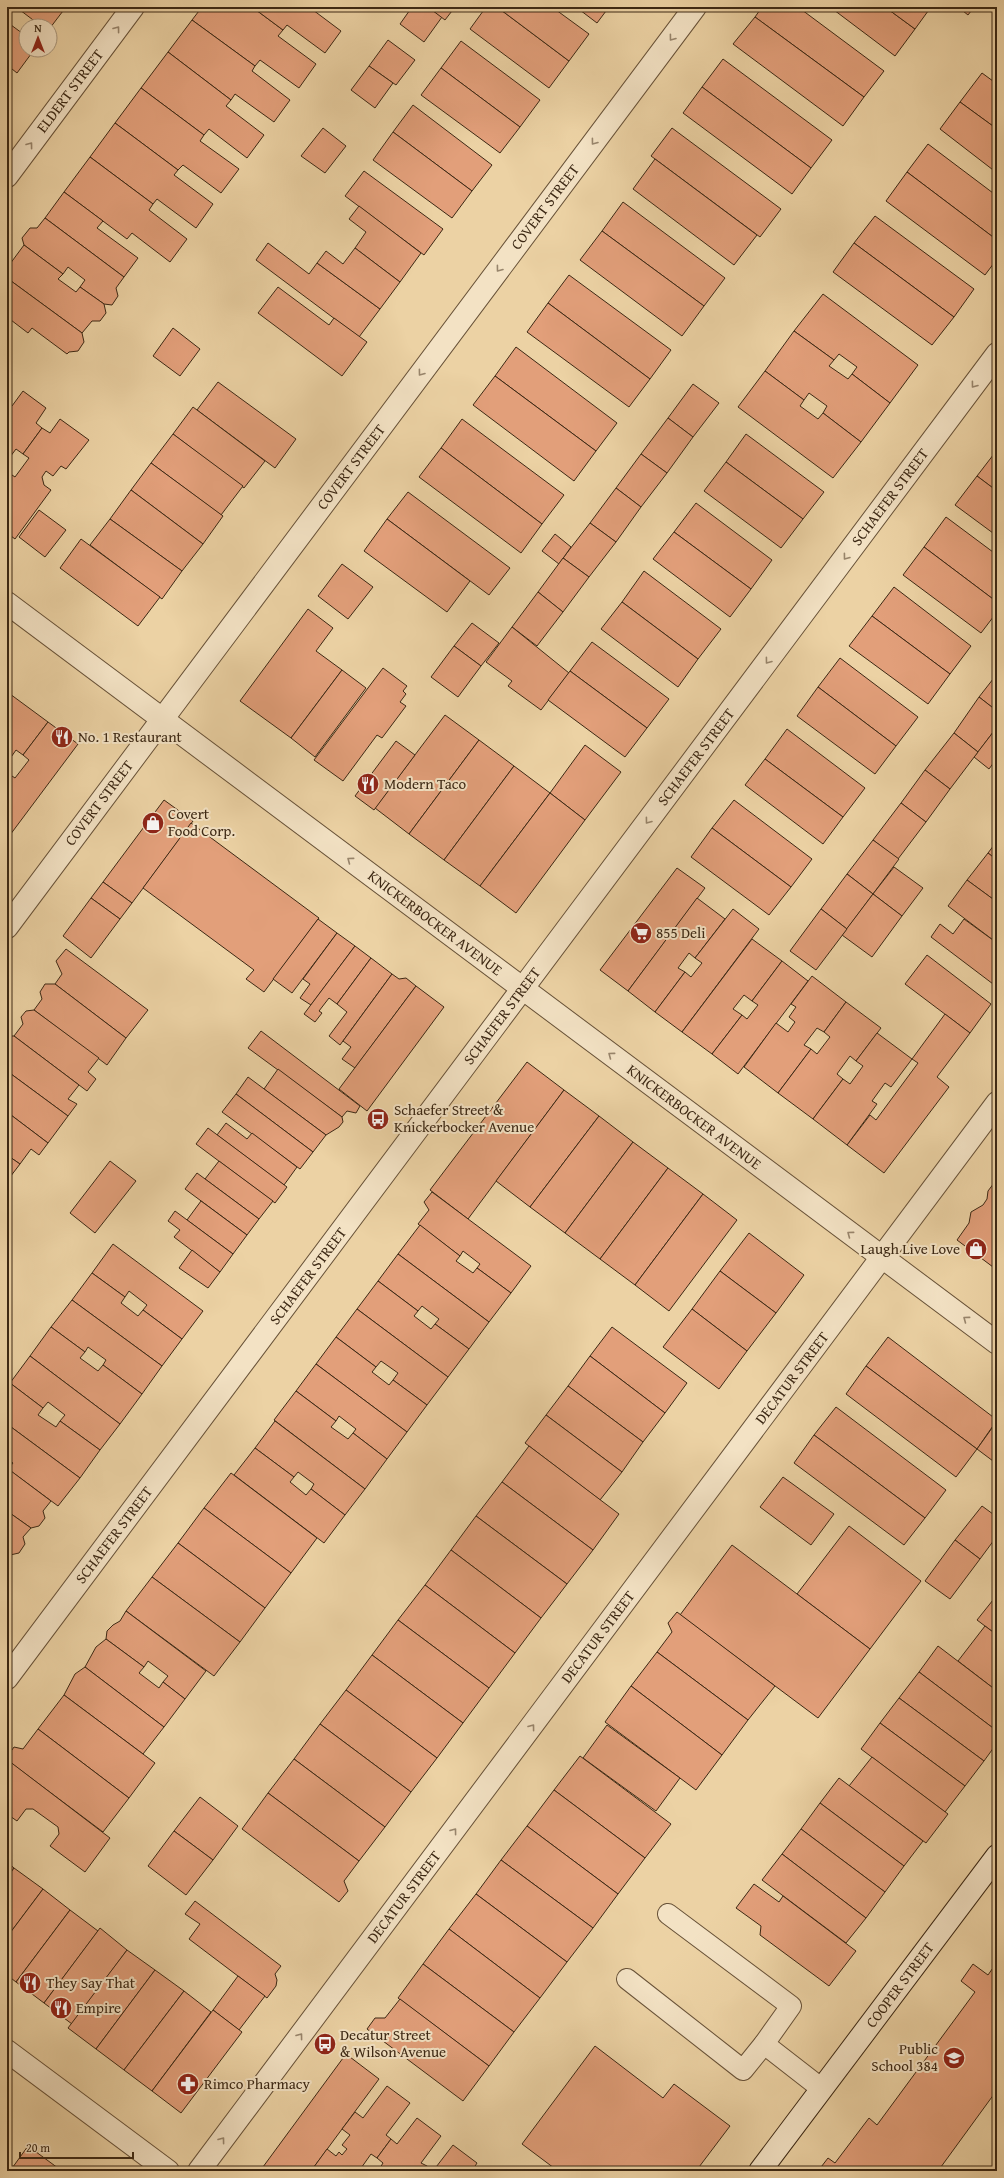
<svg xmlns="http://www.w3.org/2000/svg" width="1004" height="2178" viewBox="0 0 1004 2178" font-family="'Gentium Book Plus',serif">
  <style>
    .building { fill: #e29f7a; stroke: #3c2814 }
    .lines { fill: none; stroke-linecap: round; stroke-linejoin: round }
    .service-casing { stroke: #685238; stroke-width: 22 }
    .minor-casing { stroke: #685238; stroke-width: 24 }
    .secondary-casing { stroke: #3c2814; stroke-width: 24 }
    .service { stroke: #f3e2c4; stroke-width: 20 }
    .minor { stroke: #f3e2c4; stroke-width: 22 }
    .secondary { stroke: #f3e2c4; stroke-width: 22 }
    .oneway { stroke: #98856c }
    .labels { text-anchor: middle; stroke-width: 4; stroke-linejoin: round; paint-order: stroke }
    .street-label { font-size: 15px; fill: #3c2814; stroke: #f3e2c4 }
    .poi-label { font-size: 15px; fill: #3c2814; stroke: #f3e2c4; text-anchor: start }
  </style>
  <rect width="100%" height="100%" fill="#ecd2a4"/>
  <filter id="stains"><feTurbulence type="fractalNoise" baseFrequency=".005" numOctaves="4"/><feColorMatrix values="0 0 0 0 .2 0 0 0 0 .09 0 0 0 0 .02 0 0 0 .5 -.17"/></filter>
  <radialGradient id="worn" r=".72"><stop offset=".6" stop-color="#630" stop-opacity="0"/><stop offset="1" stop-color="#630" stop-opacity=".3"/></radialGradient>
  <!-- building -->
  <g class="building">
    <path d="M16,7H66L50,28V26H41Z"/>
    <path d="M202,7H252L283,30L278,36L316,64L299,88L260,60L255,66L192,20Z"/>
    <path d="M252,7H309L341,31L325,53L287,25L283,30Z"/>
    <path d="M412,7H428L442,17L424,42L400,24Z"/>
    <path d="M428,7H455L445,20Z"/>
    <path d="M486,7H497L569,61L549,88L470,29Z"/>
    <path d="M497,7H552L589,34L569,61Z"/>
    <path d="M576,7H609L597,23Z"/>
    <path d="M762,7H798L884,71L864,97L755,17Z"/>
    <path d="M830,7H885L915,29L895,56Z"/>
    <path d="M885,7H931L915,29Z"/>
    <path d="M958,7H974L968,15Z"/>
    <path d="M755,17L864,97L843,126L733,44Z"/>
    <path d="M192,20L255,66L252,71L290,100L274,122L235,94L231,100L168,52Z"/>
    <path d="M7,22L26,36V50H34L17,73L7,65Z"/>
    <path d="M388,40L415,60L396,85L369,66Z"/>
    <path d="M461,41L540,100L520,127L441,68Z"/>
    <path d="M168,52L231,100L226,106L264,135L247,158L209,129L204,135L141,88Z"/>
    <path d="M723,59L832,140L811,168L702,87Z"/>
    <path d="M369,66L393,83L375,108L351,90Z"/>
    <path d="M441,68L520,127L500,153L421,95Z"/>
    <path d="M982,73L997,84V129L960,102Z"/>
    <path d="M702,87L811,168L792,194L683,113Z"/>
    <path d="M141,88L204,135L200,141L239,169L221,193L183,165L178,170L115,123Z"/>
    <path d="M960,102L997,129V173L940,129Z"/>
    <path d="M413,105L492,165L472,191L393,132Z"/>
    <path d="M115,123L178,170L174,175L213,204L196,228L157,199L153,204L90,157Z"/>
    <path d="M323,128L346,146L325,173L301,156Z"/>
    <path d="M672,128L781,209L760,237L651,156Z"/>
    <path d="M393,132L472,191L452,218L373,160Z"/>
    <path d="M928,144L997,196V240L907,172Z"/>
    <path d="M90,157L153,204L149,210L187,239L170,262L132,233L127,239L64,192Z"/>
    <path d="M655,159L757,235L734,265L633,189Z"/>
    <path d="M364,171L443,229L424,255L345,196Z"/>
    <path d="M907,172L997,240V259L985,275L886,201Z"/>
    <path d="M64,192L103,221L97,228L138,258L124,277L45,218Z"/>
    <path d="M623,202L725,278L704,306L602,231Z"/>
    <path d="M359,206L421,253L400,282L355,248L366,232L349,219Z"/>
    <path d="M875,216L974,289L954,317L854,243Z"/>
    <path d="M45,218L124,277L116,288L118,296L112,305L104,304L80,287L85,280L68,267L63,274L24,245L22,238L30,228H37Z"/>
    <path d="M602,231L704,306L682,336L580,260Z"/>
    <path d="M268,243L309,274L317,263L380,309L359,337L256,260Z"/>
    <path d="M854,243L954,317L932,345L833,272Z"/>
    <path d="M24,245L63,274L58,279L76,292L80,287L104,304L106,313L100,321H92L82,333L7,278V268Z"/>
    <path d="M355,248L400,282L380,309L317,263L326,251L343,264Z"/>
    <path d="M569,275L671,350L650,379L548,303Z"/>
    <path d="M7,278L82,333L84,342L78,351L69,352L67,354L32,328L28,333L7,317Z"/>
    <path d="M278,287L329,325L334,318L367,342L342,376L258,313Z"/>
    <path d="M823,294L918,365L890,403L852,374L857,367L839,354L834,360L794,331Z"/>
    <path d="M548,303L650,379L629,407L527,332Z"/>
    <path d="M173,328L200,349L180,376L153,356Z"/>
    <path d="M794,331L834,360L829,366L848,379L852,374L890,403L861,442L823,413L827,406L809,393L804,400L765,371Z"/>
    <path d="M516,347L617,423L596,451L495,376Z"/>
    <path d="M765,371L804,400L800,406L818,419L823,413L861,442L833,478L738,407Z"/>
    <path d="M495,376L596,451L574,481L473,405Z"/>
    <path d="M218,382L296,439L275,468L197,410Z"/>
    <path d="M693,384L719,403L693,437L668,418Z"/>
    <path d="M23,391L46,408L36,423L42,428L23,454L16,449L7,461V402L12,406Z"/>
    <path d="M193,407L265,461L244,488L173,434Z"/>
    <path d="M668,418L693,437L667,473L641,454Z"/>
    <path d="M60,419L89,440L66,469L61,466L53,476L46,471L42,477L44,485L51,490L15,539L7,533V475L9,473L15,477L29,458L23,454L42,428L50,433Z"/>
    <path d="M462,419L564,495L542,524L441,448Z"/>
    <path d="M173,434L243,486L221,515L151,463Z"/>
    <path d="M746,434L824,492L803,519L726,462Z"/>
    <path d="M441,448L542,524L521,553L419,477Z"/>
    <path d="M997,450V491L977,476Z"/>
    <path d="M641,454L667,473L641,507L616,488Z"/>
    <path d="M726,462L803,519L781,548L704,491Z"/>
    <path d="M151,463L223,516L203,544L131,490Z"/>
    <path d="M977,476L997,491V536L955,505Z"/>
    <path d="M616,488L641,507L616,542L590,523Z"/>
    <path d="M131,490L203,544L182,571L110,519Z"/>
    <path d="M408,492L510,568L489,595L387,519Z"/>
    <path d="M696,503L772,560L751,589L674,532Z"/>
    <path d="M39,510L66,530L45,557L19,537Z"/>
    <path d="M946,517L997,555V602L924,547Z"/>
    <path d="M110,519L182,571L162,599L90,545Z"/>
    <path d="M387,519L470,581L447,612L364,551Z"/>
    <path d="M590,523L616,542L589,577L563,558Z"/>
    <path d="M674,532L751,589L730,617L653,559Z"/>
    <path d="M555,534L571,547L559,564L542,551Z"/>
    <path d="M81,539L160,597L138,626L60,568Z"/>
    <path d="M924,547L997,602V612L981,633L903,575Z"/>
    <path d="M563,558L589,577L563,612L538,592Z"/>
    <path d="M342,564L373,587L348,619L318,596Z"/>
    <path d="M644,571L721,629L698,659L622,602Z"/>
    <path d="M894,587L971,646L950,674L872,616Z"/>
    <path d="M538,592L563,612L537,646L512,627Z"/>
    <path d="M622,602L698,659L678,687L601,629Z"/>
    <path d="M308,609L333,628L316,651L342,670L291,738L240,701Z"/>
    <path d="M872,616L950,674L928,704L849,646Z"/>
    <path d="M472,623L499,643L481,666L454,646Z"/>
    <path d="M512,627L569,673L541,710L508,686L512,681L486,662Z"/>
    <path d="M592,642L669,699L647,728L570,671Z"/>
    <path d="M454,646L481,666L458,697L431,677Z"/>
    <path d="M840,658L918,717L896,746L818,687Z"/>
    <path d="M383,668L407,686L403,691L406,694L400,702L406,706L382,738L377,735L343,781L314,760Z"/>
    <path d="M342,670L366,688L315,757L291,738Z"/>
    <path d="M570,671L647,728L625,757L548,700Z"/>
    <path d="M997,674V711L979,697Z"/>
    <path d="M818,687L896,746L875,774L797,716Z"/>
    <path d="M10,694L48,722L23,755L16,750L7,763V699Z"/>
    <path d="M979,697L997,711V727L978,752L954,733Z"/>
    <path d="M445,715L479,740L409,834L375,808Z"/>
    <path d="M48,722L78,744L7,839V776L9,774L15,778L29,760L23,755Z"/>
    <path d="M787,729L865,788L843,817L765,759Z"/>
    <path d="M994,731L997,733V758L989,769L974,757Z"/>
    <path d="M954,733L978,752L950,789L925,770Z"/>
    <path d="M479,740L514,766L444,860L409,834Z"/>
    <path d="M396,741L415,755L374,810L355,796Z"/>
    <path d="M585,745L621,772L585,820L550,793Z"/>
    <path d="M765,759L843,817L823,844L745,785Z"/>
    <path d="M514,766L550,793L480,886L444,860Z"/>
    <path d="M925,770L950,789L926,822L901,803Z"/>
    <path d="M550,793L585,820L516,913L480,886Z"/>
    <path d="M164,800L193,821L132,903L103,882Z"/>
    <path d="M734,800L812,859L791,887L712,828Z"/>
    <path d="M901,803L926,822L898,859L873,840Z"/>
    <path d="M191,823L319,918L264,992L246,979L254,970L143,888Z"/>
    <path d="M712,828L791,887L769,915L691,857Z"/>
    <path d="M873,840L899,859L873,894L847,874Z"/>
    <path d="M997,841V860L988,853Z"/>
    <path d="M988,853L997,860V902L967,880Z"/>
    <path d="M894,867L923,888L902,916L873,894Z"/>
    <path d="M677,868L705,888L628,991L600,970Z"/>
    <path d="M847,874L873,894L847,929L821,909Z"/>
    <path d="M967,880L997,902V943L948,906Z"/>
    <path d="M103,882L132,903L120,919L91,898Z"/>
    <path d="M873,894L902,916L872,957L842,935Z"/>
    <path d="M91,898L120,919L91,958L63,936Z"/>
    <path d="M697,898L725,919L695,958L689,953L678,968L685,972L655,1012L628,991Z"/>
    <path d="M733,909L759,929L682,1032L655,1012L685,972L691,977L702,963L695,958Z"/>
    <path d="M821,909L847,929L816,970L790,951Z"/>
    <path d="M318,919L337,933L292,993L273,979Z"/>
    <path d="M964,919L997,943V987L931,937L940,924L953,934Z"/>
    <path d="M337,933L355,946L311,1005L300,998L310,984L303,979Z"/>
    <path d="M752,939L782,961L752,1001L744,995L733,1009L742,1015L712,1054L682,1032Z"/>
    <path d="M355,946L371,958L337,1004L329,998L319,1011L322,1013L315,1022L304,1014Z"/>
    <path d="M66,949L148,1010L126,1038L55,984L62,974L56,961Z"/>
    <path d="M927,955L991,1004L970,1033L905,984Z"/>
    <path d="M371,958L392,974L340,1045L329,1036L347,1012L337,1004Z"/>
    <path d="M782,961L808,981L738,1074L712,1054L742,1015L747,1019L758,1005L752,1001Z"/>
    <path d="M392,974L399,979L406,978L416,986L355,1068L342,1059L351,1047L343,1041Z"/>
    <path d="M812,976L846,1002L824,1032L817,1028L804,1045L811,1049L778,1093L744,1067L776,1023L788,1032L795,1022L789,1017L796,1007L791,1004Z"/>
    <path d="M45,984H55L126,1038L107,1065L34,1010L42,999L40,992Z"/>
    <path d="M416,986L444,1007L367,1111L339,1089Z"/>
    <path d="M846,1002L881,1028L856,1061L850,1056L837,1074L843,1079L813,1119L778,1093L811,1049L817,1054L830,1037L824,1032Z"/>
    <path d="M34,1010L99,1058L88,1072L96,1079L87,1091L14,1036L23,1024L21,1017L26,1011Z"/>
    <path d="M945,1014L970,1033L937,1077L949,1087L884,1173L847,1145L870,1115L876,1120L918,1063L912,1059Z"/>
    <path d="M261,1031L360,1106L356,1113L347,1111L342,1117L248,1048Z"/>
    <path d="M877,1033L912,1059L891,1087L885,1083L872,1101L877,1104L847,1145L813,1119L843,1079L850,1084L863,1066L856,1061Z"/>
    <path d="M7,1036H14L79,1085L68,1099L77,1104L68,1116L7,1071Z"/>
    <path d="M527,1062L564,1090L468,1219L430,1190Z"/>
    <path d="M278,1069L342,1117L343,1122L339,1127L326,1135L264,1089Z"/>
    <path d="M7,1071L68,1116L48,1143L7,1112Z"/>
    <path d="M248,1077L326,1135L313,1152L236,1094Z"/>
    <path d="M564,1090L599,1116L530,1207L496,1181Z"/>
    <path d="M236,1094L313,1152L300,1169L222,1112Z"/>
    <path d="M7,1112L48,1143L39,1155L31,1149L20,1164L7,1155Z"/>
    <path d="M599,1116L633,1142L565,1233L530,1207Z"/>
    <path d="M226,1123L247,1139L252,1133L297,1167L284,1185L217,1135Z"/>
    <path d="M208,1128L287,1187L275,1203L196,1144Z"/>
    <path d="M633,1142L668,1168L600,1259L565,1233Z"/>
    <path d="M7,1155L20,1164L7,1181Z"/>
    <path d="M110,1161L136,1181L95,1233L70,1213Z"/>
    <path d="M219,1161L273,1201L259,1219L205,1179Z"/>
    <path d="M668,1168L703,1194L635,1285L600,1259Z"/>
    <path d="M197,1173L259,1219L247,1235L185,1189Z"/>
    <path d="M997,1179V1270L957,1240L969,1223L971,1212L983,1205L987,1199L988,1191Z"/>
    <path d="M432,1192L531,1266L511,1293L477,1268L480,1264L463,1251L460,1256L418,1224L429,1210L424,1202Z"/>
    <path d="M703,1194L737,1220L669,1311L635,1285Z"/>
    <path d="M201,1201L247,1235L233,1254L187,1220Z"/>
    <path d="M175,1211L233,1254L220,1272L174,1237L180,1230L168,1221Z"/>
    <path d="M420,1225L460,1256L456,1261L473,1273L477,1268L511,1293L489,1322L398,1254Z"/>
    <path d="M749,1233L804,1275L776,1313L720,1271Z"/>
    <path d="M113,1244L203,1311L182,1339L143,1310L147,1305L129,1291L125,1297L92,1273Z"/>
    <path d="M192,1250L220,1272L208,1288L179,1268Z"/>
    <path d="M398,1254L489,1322L469,1349L435,1324L439,1319L422,1306L418,1311L378,1281Z"/>
    <path d="M720,1271L776,1313L747,1351L692,1309Z"/>
    <path d="M92,1273L125,1297L121,1303L138,1316L143,1310L182,1339L162,1366L72,1300Z"/>
    <path d="M378,1281L418,1311L414,1316L431,1329L435,1324L469,1349L448,1377L357,1309Z"/>
    <path d="M72,1300L162,1366L142,1394L103,1365L106,1360L88,1347L85,1352L51,1327Z"/>
    <path d="M357,1309L448,1377L427,1405L393,1380L398,1373L381,1361L376,1367L336,1337Z"/>
    <path d="M692,1309L747,1351L719,1389L663,1347Z"/>
    <path d="M51,1327L85,1352L80,1358L98,1371L103,1365L142,1394L120,1424L30,1356Z"/>
    <path d="M612,1327L687,1383L665,1413L590,1356Z"/>
    <path d="M336,1337L376,1367L372,1372L389,1385L393,1380L427,1405L407,1432L316,1364Z"/>
    <path d="M888,1337L997,1420L977,1449L866,1366Z"/>
    <path d="M30,1356L120,1424L100,1450L60,1421L65,1415L48,1402L43,1408L10,1383Z"/>
    <path d="M590,1356L665,1413L643,1442L568,1386Z"/>
    <path d="M316,1364L407,1432L387,1459L353,1433L356,1429L339,1416L336,1421L296,1391Z"/>
    <path d="M866,1366L977,1449L956,1477L846,1394Z"/>
    <path d="M10,1383L43,1408L38,1415L56,1427L60,1421L100,1450L80,1478L7,1424V1387Z"/>
    <path d="M568,1386L643,1442L622,1472L546,1415Z"/>
    <path d="M296,1391L336,1421L331,1427L348,1439L353,1433L387,1459L365,1489L274,1420Z"/>
    <path d="M836,1407L946,1490L925,1518L814,1435Z"/>
    <path d="M546,1415L622,1472L600,1500L525,1443Z"/>
    <path d="M275,1421L365,1489L345,1515L311,1489L314,1484L298,1472L294,1477L255,1448Z"/>
    <path d="M997,1421V1464L977,1449Z"/>
    <path d="M7,1424L80,1478L58,1506L8,1469L13,1463L7,1458Z"/>
    <path d="M814,1435L925,1518L904,1545L794,1463Z"/>
    <path d="M529,1446L619,1514L593,1550L502,1482Z"/>
    <path d="M255,1448L294,1477L290,1482L306,1495L311,1489L345,1515L324,1543L234,1475Z"/>
    <path d="M7,1468L51,1501L43,1511L45,1518L39,1526L31,1528L7,1511Z"/>
    <path d="M231,1473L317,1538L291,1573L204,1508Z"/>
    <path d="M783,1477L834,1514L811,1545L760,1507Z"/>
    <path d="M502,1482L593,1550L567,1584L476,1516Z"/>
    <path d="M982,1506L997,1517V1536L980,1559L955,1540Z"/>
    <path d="M204,1508L291,1573L265,1608L178,1543Z"/>
    <path d="M7,1511L31,1528L23,1537L25,1544L19,1553L10,1555L7,1552Z"/>
    <path d="M476,1516L567,1584L541,1618L451,1550Z"/>
    <path d="M849,1526L921,1581L870,1649L797,1594Z"/>
    <path d="M955,1540L980,1559L950,1599L925,1581Z"/>
    <path d="M178,1543L265,1608L240,1642L152,1577Z"/>
    <path d="M732,1545L870,1649L818,1718L680,1615Z"/>
    <path d="M451,1550L541,1618L515,1653L425,1585Z"/>
    <path d="M152,1577L240,1642L214,1676L126,1611Z"/>
    <path d="M425,1585L515,1653L489,1688L398,1620Z"/>
    <path d="M997,1595V1635L977,1620Z"/>
    <path d="M126,1611L206,1671L185,1699L163,1682L168,1676L148,1661L144,1667L106,1639L107,1631L113,1625L120,1621Z"/>
    <path d="M677,1612L775,1686L748,1720L657,1652L672,1632L668,1623Z"/>
    <path d="M398,1620L489,1688L463,1723L372,1655Z"/>
    <path d="M985,1626L997,1635V1691L958,1661Z"/>
    <path d="M106,1639L144,1667L139,1673L159,1688L163,1682L185,1699L164,1727L85,1667L96,1647Z"/>
    <path d="M938,1646L997,1691V1731L919,1672Z"/>
    <path d="M657,1652L748,1720L722,1755L631,1686Z"/>
    <path d="M372,1655L463,1723L437,1758L346,1690Z"/>
    <path d="M85,1667L164,1727L143,1754L64,1695L75,1674Z"/>
    <path d="M919,1672L997,1731V1743L984,1761L899,1698Z"/>
    <path d="M631,1686L722,1755L696,1790L605,1722Z"/>
    <path d="M346,1690L437,1758L411,1792L320,1724Z"/>
    <path d="M64,1695L155,1763L129,1798L38,1729Z"/>
    <path d="M899,1698L984,1761L965,1786L880,1723Z"/>
    <path d="M880,1723L965,1786L945,1812L861,1749Z"/>
    <path d="M320,1724L411,1792L385,1827L294,1759Z"/>
    <path d="M607,1725L680,1778L656,1811L583,1758Z"/>
    <path d="M38,1729L129,1798L103,1832L7,1760V1757L14,1747L23,1749Z"/>
    <path d="M580,1756L671,1824L645,1858L554,1790Z"/>
    <path d="M872,1757L948,1814L926,1843L849,1786Z"/>
    <path d="M294,1759L385,1827L359,1861L268,1793Z"/>
    <path d="M9,1761L110,1838L85,1872L50,1846L59,1834L58,1827L33,1809H26L17,1821L7,1814Z"/>
    <path d="M839,1778L923,1841L904,1866L820,1803Z"/>
    <path d="M554,1790L645,1858L618,1894L527,1826Z"/>
    <path d="M268,1793L359,1861L344,1881L348,1891L339,1902L242,1829Z"/>
    <path d="M200,1797L238,1826L213,1860L174,1831Z"/>
    <path d="M820,1803L904,1866L885,1892L801,1829Z"/>
    <path d="M527,1826L618,1894L593,1928L501,1860Z"/>
    <path d="M801,1829L885,1892L866,1918L782,1854Z"/>
    <path d="M174,1831L213,1860L186,1895L148,1866Z"/>
    <path d="M782,1854L866,1918L846,1943L762,1880Z"/>
    <path d="M501,1860L593,1928L567,1962L476,1894Z"/>
    <path d="M7,1862L14,1868L7,1878Z"/>
    <path d="M14,1868L43,1889L7,1937V1878Z"/>
    <path d="M754,1884L779,1902L783,1896L856,1951L829,1986L760,1935L761,1926L736,1908Z"/>
    <path d="M43,1889L70,1910L16,1982L7,1975V1937Z"/>
    <path d="M476,1894L567,1962L540,1998L449,1929Z"/>
    <path d="M195,1901L281,1966L275,1974L277,1980L276,1986L267,1998L189,1939L200,1924L185,1914Z"/>
    <path d="M70,1910L98,1931L44,2003L16,1982Z"/>
    <path d="M100,1928L127,1950L72,2024L44,2003Z"/>
    <path d="M449,1929L540,1998L514,2032L423,1964Z"/>
    <path d="M127,1950L155,1970L96,2049L68,2028Z"/>
    <path d="M997,1962V2090L938,2171H818L828,2158L835,2163L869,2118L877,2125L975,1992L961,1981L973,1964L988,1975Z"/>
    <path d="M423,1964L514,2032L489,2066L398,1998Z"/>
    <path d="M155,1970L184,1991L124,2070L96,2049Z"/>
    <path d="M238,1976L265,1996L239,2030L213,2010Z"/>
    <path d="M184,1991L211,2012L152,2091L124,2070Z"/>
    <path d="M400,1999L489,2066L463,2101L367,2029L375,2018H385Z"/>
    <path d="M213,2010L242,2032L181,2113L152,2091Z"/>
    <path d="M595,2046L663,2098L674,2084L730,2126L696,2171H558L522,2144Z"/>
    <path d="M346,2054L379,2079L311,2171H260Z"/>
    <path d="M387,2086L410,2103L386,2135L391,2139L377,2158L371,2154L359,2171H311L327,2149L336,2156L339,2152L342,2155L347,2149L342,2145L350,2135L342,2129L355,2112L363,2118Z"/>
    <path d="M417,2118L441,2136L421,2163L427,2166L424,2171H378L383,2163L377,2158L391,2139L397,2144Z"/>
    <path d="M453,2145L477,2163L472,2171H424L427,2166L433,2171Z"/>
    <path d="M28,2146L62,2171H10Z"/>
  </g>
  <g class="lines">
    <!-- service casing -->
    <g class="service-casing">
      <g id="service">
        <path d="M668,1914L791,2006L764,2044L822,2089"/>
        <path d="M627,1979L743,2070L764,2044"/>
      </g>
    </g>
    <!-- minor casing -->
    <g class="minor-casing">
      <g id="minor">
        <path d="M7,176L133,7"/>
        <path d="M7,603L997,1343"/>
        <path d="M7,927L695,7"/>
        <path d="M7,1678L997,354"/>
        <path d="M7,2051L168,2171"/>
        <path d="M199,2171L997,1103"/>
      </g>
    </g>
    <!-- secondary casing -->
    <g class="secondary-casing">
      <path id="secondary" d="M760,2171L997,1856"/>
    </g>
    <!-- service -->
    <use href="#service" class="service"/>
    <!-- minor -->
    <use href="#minor" class="minor"/>
    <!-- secondary -->
    <use href="#secondary" class="secondary"/>
  </g>
  <!-- one-way arrows -->
  <defs><path id="oneway-chevron" d="M-2-3.5L2.5 0L-2 3.5" fill="none" stroke-width="1.6" stroke-linecap="round" stroke-linejoin="round"/></defs>
  <g class="oneway">
    <use href="#oneway-chevron" transform="translate(117 29) rotate(-53)"/>
    <use href="#oneway-chevron" transform="translate(672 38) rotate(127)"/>
    <use href="#oneway-chevron" transform="translate(594 142) rotate(127)"/>
    <use href="#oneway-chevron" transform="translate(30 145) rotate(-53)"/>
    <use href="#oneway-chevron" transform="translate(499 269) rotate(127)"/>
    <use href="#oneway-chevron" transform="translate(421 373) rotate(127)"/>
    <use href="#oneway-chevron" transform="translate(974 385) rotate(127)"/>
    <use href="#oneway-chevron" transform="translate(846 557) rotate(127)"/>
    <use href="#oneway-chevron" transform="translate(768 661) rotate(127)"/>
    <use href="#oneway-chevron" transform="translate(648 821) rotate(127)"/>
    <use href="#oneway-chevron" transform="translate(350 860) rotate(-143)"/>
    <use href="#oneway-chevron" transform="translate(611 1055) rotate(-143)"/>
    <use href="#oneway-chevron" transform="translate(850 1234) rotate(-143)"/>
    <use href="#oneway-chevron" transform="translate(966 1319) rotate(-143)"/>
    <use href="#oneway-chevron" transform="translate(532 1727) rotate(-53)"/>
    <use href="#oneway-chevron" transform="translate(454 1831) rotate(-53)"/>
    <use href="#oneway-chevron" transform="translate(300 2036) rotate(-53)"/>
    <use href="#oneway-chevron" transform="translate(222 2140) rotate(-53)"/>
  </g>
  <!-- icons -->
  <defs>
    <g id="restaurant-disc" transform="scale(1.15)"><circle r="9.5" fill="#8f2418" stroke="#f3e2c4"/><path d="M-5-6h1v4h1v-4h1v4h1v-4h1v5L-1.5 .5V6h-2V.5L-5-1ZM5-6V6H3V1.5H1.5Q1.5-4 5-6Z" fill="#fff"/></g>
    <g id="shop-disc" transform="scale(1.15)"><circle r="9.5" fill="#8f2418" stroke="#f3e2c4"/><path d="M-5-2.5h2.3a2.7 3.5 0 0 1 5.4 0H5L5.5 6h-11ZM-1.5-2.5h3a1.5 2.3 0 0 0-3 0Z" fill="#fff"/></g>
    <g id="supermarket-disc" transform="scale(1.15)"><circle r="9.5" fill="#8f2418" stroke="#f3e2c4"/><path d="M-6-5.5h2.5l.6 2H6L4.5 2H-2.5L-4.4-4H-6ZM-1.5 3.2a1.3 1.3 0 1 0 .1 0ZM3 3.2a1.3 1.3 0 1 0 .1 0Z" fill="#fff"/></g>
    <g id="bus-disc" transform="scale(1.15)"><circle r="9.5" fill="#8f2418" stroke="#f3e2c4"/><path d="M-5-6H5V4H4V6H2V4H-2V6H-4V4H-5ZM-3.5-4V0h7V-4ZM-3.5 1.2v1.5H-2V1.2ZM2 1.2v1.5H3.5V1.2Z" fill="#fff"/></g>
    <g id="school-disc" transform="scale(1.15)"><circle r="9.5" fill="#8f2418" stroke="#f3e2c4"/><path d="M0-5L7-2L0 1L-7-2ZM-4 1L0 2.5L4 1V4Q0 6-4 4Z" fill="#fff"/></g>
    <g id="pharmacy-disc" transform="scale(1.15)"><circle r="9.5" fill="#8f2418" stroke="#f3e2c4"/><path d="M-2-6h4v4h4v4h-4v4h-4v-4h-4v-4h4Z" fill="#fff"/></g>
  </defs>
  <g fill-rule="evenodd">
    <use href="#restaurant-disc" x="62" y="737"/>
    <use href="#restaurant-disc" x="368" y="784"/>
    <use href="#shop-disc" x="153" y="823"/>
    <use href="#supermarket-disc" x="641" y="933"/>
    <use href="#bus-disc" x="378" y="1119"/>
    <use href="#shop-disc" x="976" y="1249"/>
    <use href="#restaurant-disc" x="30" y="1983"/>
    <use href="#restaurant-disc" x="61" y="2008"/>
    <use href="#bus-disc" x="325" y="2044"/>
    <use href="#school-disc" x="954" y="2058"/>
    <use href="#pharmacy-disc" x="188" y="2084"/>
  </g>
  <g class="labels">
    <!-- street labels -->
    <g class="street-label">
      <text transform="translate(70 91) rotate(-53)" y="5">ELDERT STREET</text>
      <text transform="translate(545 207) rotate(-53)" y="5">COVERT STREET</text>
      <text transform="translate(351 467) rotate(-53)" y="5">COVERT STREET</text>
      <text transform="translate(890 497) rotate(-53)" y="5">SCHAEFER STREET</text>
      <text transform="translate(696 757) rotate(-53)" y="5">SCHAEFER STREET</text>
      <text transform="translate(99 803) rotate(-53)" y="5">COVERT STREET</text>
      <text transform="translate(435 923) rotate(37)" y="5">KNICKERBOCKER AVENUE</text>
      <text transform="translate(502 1016) rotate(-53)" y="5">SCHAEFER STREET</text>
      <text transform="translate(694 1117) rotate(37)" y="5">KNICKERBOCKER AVENUE</text>
      <text transform="translate(308 1276) rotate(-53)" y="5">SCHAEFER STREET</text>
      <text transform="translate(792 1378) rotate(-53)" y="5">DECATUR STREET</text>
      <text transform="translate(114 1535) rotate(-53)" y="5">SCHAEFER STREET</text>
      <text transform="translate(598 1637) rotate(-53)" y="5">DECATUR STREET</text>
      <text transform="translate(404 1897) rotate(-53)" y="5">DECATUR STREET</text>
      <text transform="translate(900 1985) rotate(-53)" y="5">COOPER STREET</text>
    </g>
    <!-- poi labels -->
    <g class="poi-label">
      <text x="78" y="742">No. 1 Restaurant</text>
      <text x="384" y="789">Modern Taco</text>
      <text x="168" y="819">Covert<tspan x="168" dy="17">Food Corp.</tspan></text>
      <text x="656" y="938">855 Deli</text>
      <text x="394" y="1115">Schaefer Street &amp;<tspan x="394" dy="17">Knickerbocker Avenue</tspan></text>
      <text x="960" y="1254" text-anchor="end">Laugh Live Love</text>
      <text x="46" y="1988">They Say That</text>
      <text x="76" y="2013">Empire</text>
      <text x="340" y="2040">Decatur Street<tspan x="340" dy="17">&amp; Wilson Avenue</tspan></text>
      <text x="938" y="2054" text-anchor="end">Public<tspan x="938" dy="17">School 384</tspan></text>
      <text x="204" y="2089">Rimco Pharmacy</text>
    </g>
  </g>
  <!-- margin -->
  <rect width="1004" height="2178" fill="none" stroke="#ecd2a4" stroke-width="24"/>
  <rect x="8" y="8" width="988" height="2162" fill="none" stroke="#3c2814" stroke-width="2"/>
  <rect x="12" y="12" width="980" height="2154" fill="none" stroke="#3c2814"/>
  <!-- north arrow -->
  <g transform="translate(38 38)"><circle r="19" fill="#f3e2c4" stroke="#aa987e"/>
  <path d="M0-3L7 15L0 10L-7 15Z" fill="#8f2418"/>
  <text y="-6" font-size="11" font-weight="bold" text-anchor="middle" fill="#3c2814">N</text>
  </g>
  <!-- scale -->
  <path d="M20 2152v6h113v-6" fill="none" stroke="#3c2814" stroke-width="2"/>
  <text x="26" y="2152" font-size="12" fill="#3c2814" stroke="#f3e2c4" stroke-width="3" paint-order="stroke">20 m</text>
  <rect width="100%" height="100%" filter="url(#stains)"/>
  <rect width="100%" height="100%" fill="url(#worn)"/>
</svg>
